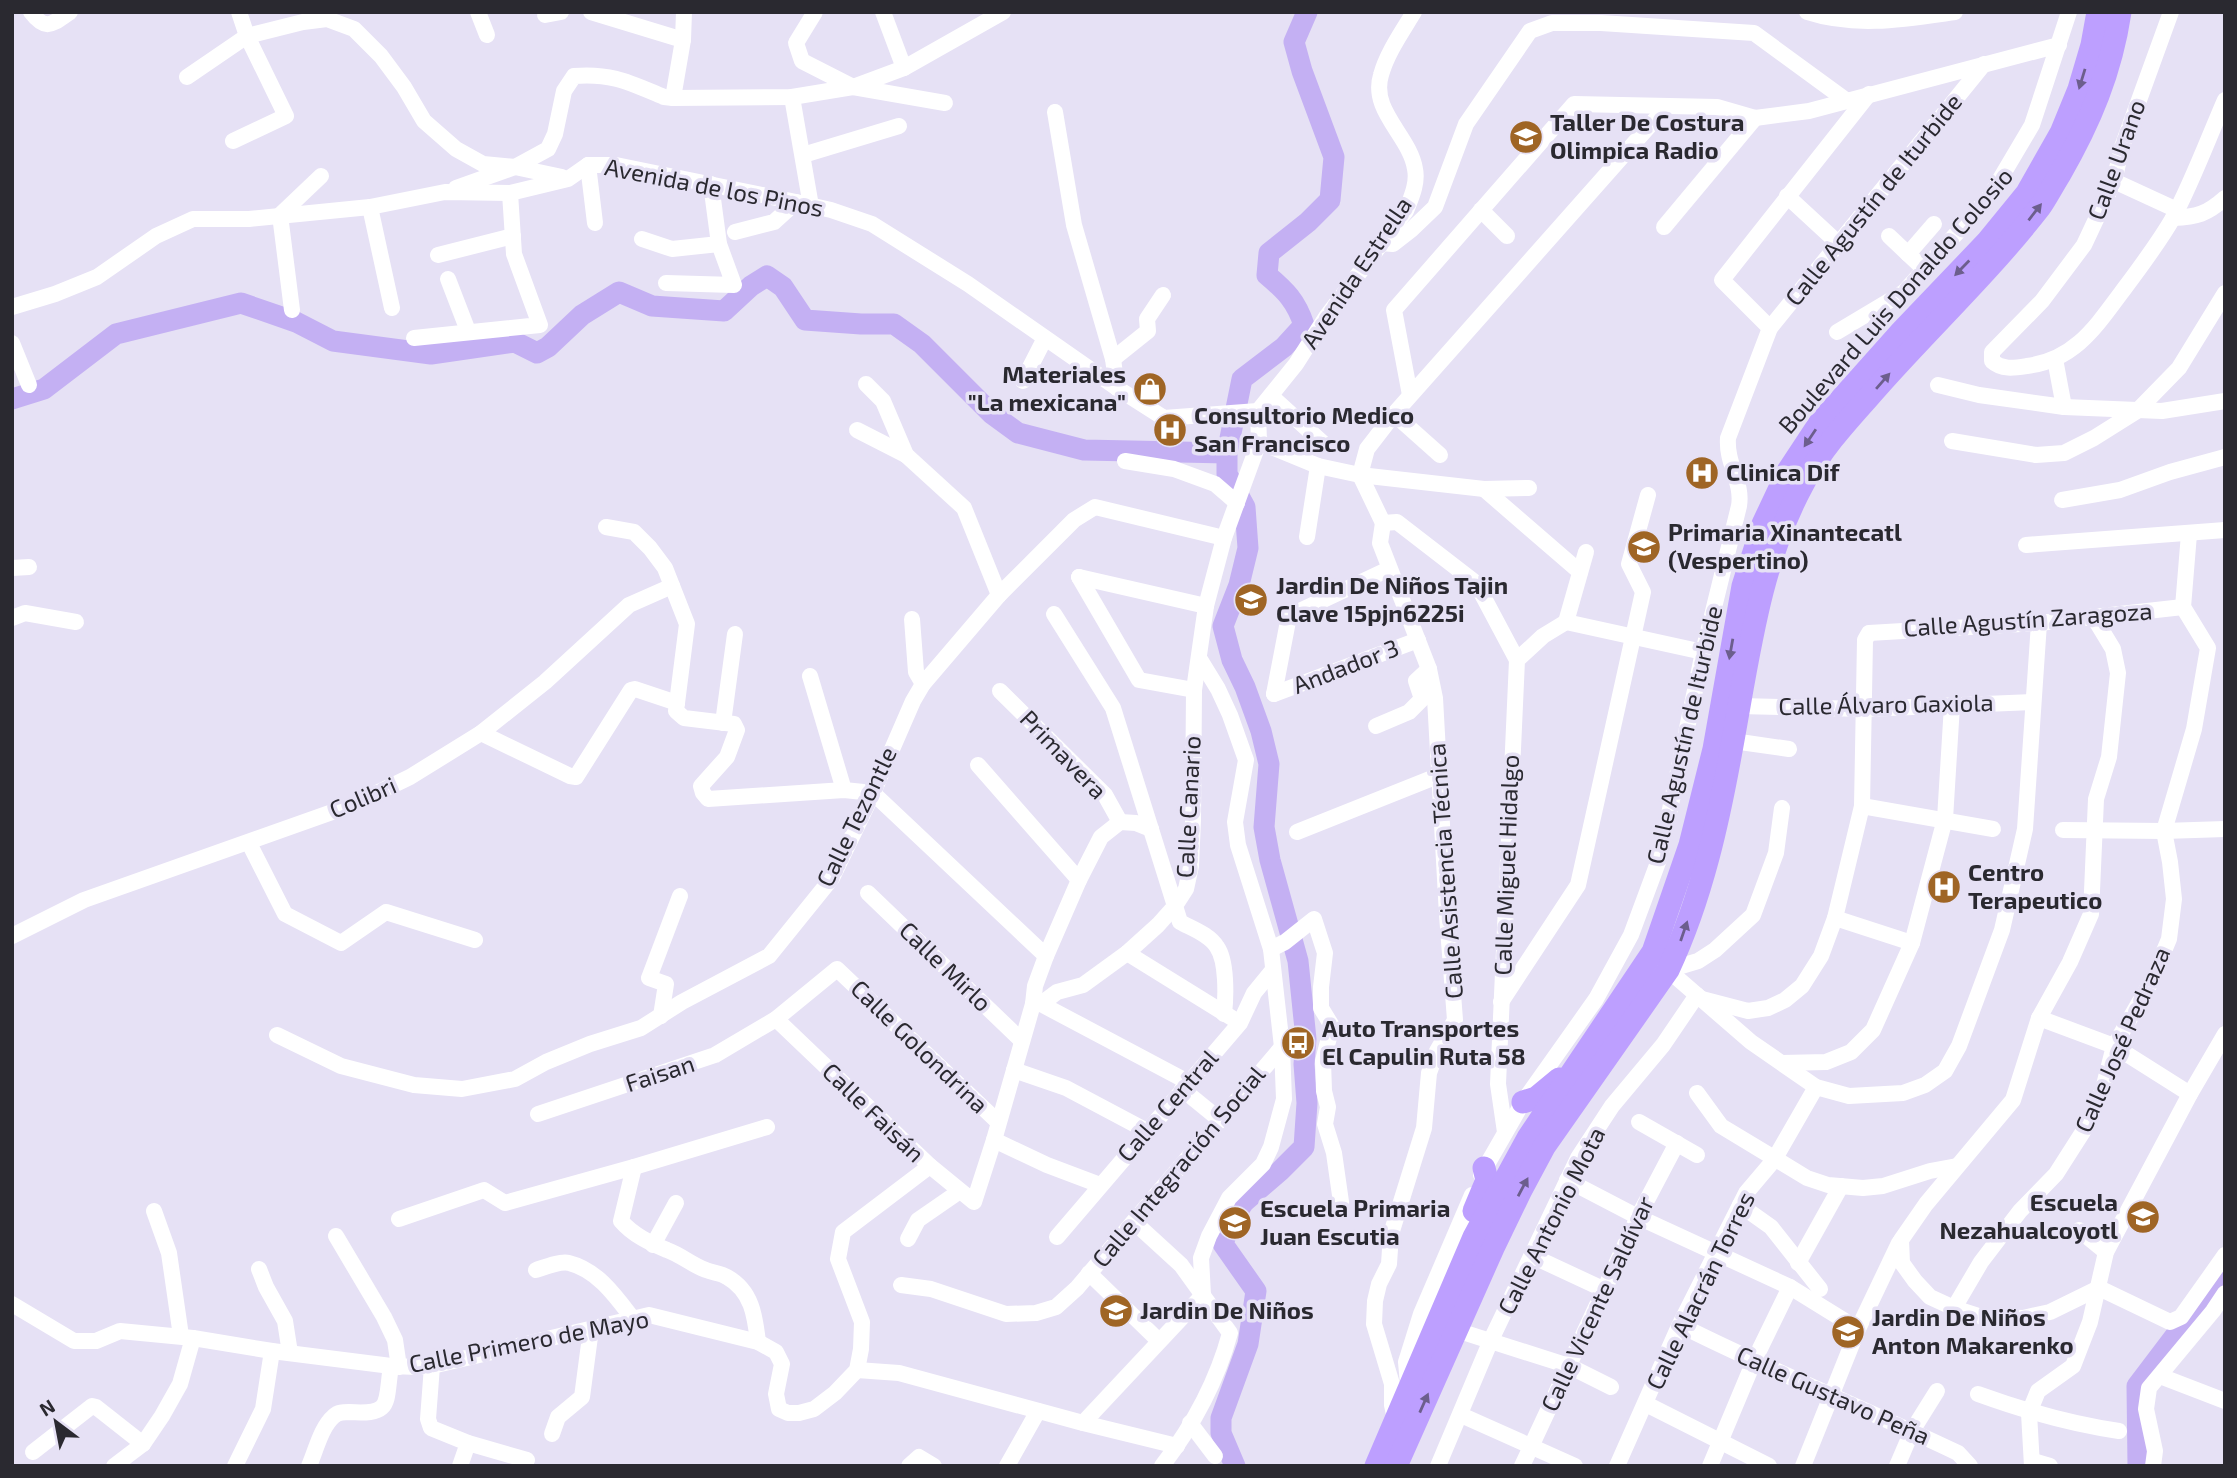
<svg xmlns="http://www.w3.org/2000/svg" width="2237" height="1478" viewBox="0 0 2237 1478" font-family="'Exo 2',sans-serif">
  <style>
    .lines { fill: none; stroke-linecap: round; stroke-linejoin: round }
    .river { stroke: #c4b0f3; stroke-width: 21 }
    .minor { stroke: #fff; stroke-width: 16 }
    .highway { stroke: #bd9fff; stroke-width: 23 }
    .oneway { fill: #6c5e8d }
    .labels { text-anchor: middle; stroke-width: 7; stroke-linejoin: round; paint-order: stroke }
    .poi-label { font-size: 24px; font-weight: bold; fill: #2a2930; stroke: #e6e1f5; text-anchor: start }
    .street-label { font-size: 24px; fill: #2a2930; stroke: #e6e1f5 }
  </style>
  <rect width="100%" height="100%" fill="#e6e1f5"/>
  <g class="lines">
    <!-- river -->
    <g class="river">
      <path d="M12,399L44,389L116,334L241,303L296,322L333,341L431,354L515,342L537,353L548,347L582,315L619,292L652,306L724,311L751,286L767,276L783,287L805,320L861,324H894L922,344L992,414L1018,433L1084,450L1227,453"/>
      <path d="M1235,1466L1221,1433V1418L1248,1344L1256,1291L1223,1244L1230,1223L1244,1202L1280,1171L1304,1147L1307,1103L1304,1064L1306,1039L1298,961L1270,860L1264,827L1269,764L1261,731L1245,687L1232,660L1223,626L1239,585L1248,548L1245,507L1227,474V453L1242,379L1284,347L1304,325C1296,301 1286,291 1267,275L1269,253L1308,222L1330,200L1334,157L1302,71L1294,42L1307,12"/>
      <path d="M2138,1466L2137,1386L2225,1270"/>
    </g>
    <!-- minor -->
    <g class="minor">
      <path d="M31,12C46,32 52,24 70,12"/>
      <path d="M478,12L487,35"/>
      <path d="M591,12L683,40"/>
      <path d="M815,12L796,43L802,61L853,87L945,103"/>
      <path d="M883,12L904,68"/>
      <path d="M1807,12C1856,28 1906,19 1955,12"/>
      <path d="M2171,12L2122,147L2114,181L2084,245L2042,301L1992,352V361C2002,370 2014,368 2027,366C2074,360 2095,328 2121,293C2139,269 2158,244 2173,218C2193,180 2208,139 2225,100"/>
      <path d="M545,15L561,12"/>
      <path d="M187,77L247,36L303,22L327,19L354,29L381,56L404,87L424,121L456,149L483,164L515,167L562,177"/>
      <path d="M792,97L811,206"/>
      <path d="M673,98L683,40L684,12"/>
      <path d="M1055,112L1074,225L1113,359L1117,388"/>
      <path d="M233,141L286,116L247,36L239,12"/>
      <path d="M803,155L899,126"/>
      <path d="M588,165L595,223"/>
      <path d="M2114,181L2177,210"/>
      <path d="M456,188L515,167L548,149L555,134L564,91L574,76C613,73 630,83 664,97L673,98L792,97L853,87L904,68L1003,12"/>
      <path d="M1787,196L1839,244"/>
      <path d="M370,207L392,308"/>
      <path d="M1481,210L1507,236"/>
      <path d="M2173,218C2197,217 2207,214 2225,198"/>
      <path d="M1664,227L1755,118"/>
      <path d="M735,232L774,222L796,202"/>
      <path d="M1889,236L1925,270"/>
      <path d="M642,239L672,249L719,244"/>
      <path d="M1381,243L1393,244L1411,230L1435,207L1466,124L1530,31L1552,23H1601L1754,33L1847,101"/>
      <path d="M1908,254L1934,224"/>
      <path d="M438,255L513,236"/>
      <path d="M448,279L468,331"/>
      <path d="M666,283L734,285L719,244L711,184"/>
      <path d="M12,307L55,294L97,277L156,236L193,219H249L370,207L445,192L510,193L568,179L588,165H616L796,202L831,210L872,224L968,284L1117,388L1164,418L1258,411"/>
      <path d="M292,310L280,215L321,176"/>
      <path d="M1770,328L1722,280L1869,94"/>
      <path d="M1837,332L1904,292L1990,196L2032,125L2069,12"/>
      <path d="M414,338L540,325L514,254L510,193"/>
      <path d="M12,343L29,385"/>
      <path d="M1113,359L1148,331L1147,319L1163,295"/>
      <path d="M2055,359L2064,407"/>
      <path d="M1023,381L1045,338"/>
      <path d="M866,384L883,401L906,455L964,508L999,595"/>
      <path d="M1938,385L1979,395L2064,407L2162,411L2225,401"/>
      <path d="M1410,395L1394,310L1574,104L1717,107L1755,118L1809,111L2059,45"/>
      <path d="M1271,396L1325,445"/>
      <path d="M1258,411L1296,364L1326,317L1406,211C1411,198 1418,183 1415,169C1410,136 1370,111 1381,75C1387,53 1402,32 1414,12"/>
      <path d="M1394,414L1440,455"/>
      <path d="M857,430L906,455"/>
      <path d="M1952,441L2036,455L2064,453L2094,438L2137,411L2179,368L2225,293"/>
      <path d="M1259,442L1318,466L1360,475L1484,489L1529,488"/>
      <path d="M1125,461L1174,469L1215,484L1237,503"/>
      <path d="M1484,489L1580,572"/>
      <path d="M2062,500L2120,490L2170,472L2225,457"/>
      <path d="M1383,523L1380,543L1429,669L1435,698L1447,915L1455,1020L1437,1051L1429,1073L1424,1128L1391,1234L1389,1264L1379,1284L1375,1301L1374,1324L1392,1384V1405L1395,1419"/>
      <path d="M1383,523L1360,475L1367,449L1394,414L1667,106"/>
      <path d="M1383,523L1397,522L1476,583L1517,660"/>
      <path d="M606,527L634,532L650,548L665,568L687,624L676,711L684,718L734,724L737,730L727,757L701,786L703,793L708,799L844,790L873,793"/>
      <path d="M1307,537L1318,466"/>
      <path d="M2026,545L2225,530"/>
      <path d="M12,568L29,567"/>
      <path d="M1079,577L1139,680L1194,690"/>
      <path d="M1079,577L1206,606"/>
      <path d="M1054,614L1113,708L1180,922C1193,929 1210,935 1217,947C1227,961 1226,997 1224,1014"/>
      <path d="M2093,616L2113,649L2118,673L2109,757L2096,799L2091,914L2070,962L2039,1018L2013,1100L1926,1204L1901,1240L1902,1263L1915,1281L1930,1297L1954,1308L1982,1317L2023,1318L2050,1312L2099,1288"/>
      <path d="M12,618L25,613L76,622"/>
      <path d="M912,619L916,672L923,684"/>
      <path d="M1566,622L1703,652"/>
      <path d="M1566,622L1586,552"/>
      <path d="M1199,658L1218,689L1230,715L1246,760L1235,822L1238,845L1271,949L1282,1047L1284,1099L1271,1147L1263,1164L1229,1198L1209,1236L1201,1258L1203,1295"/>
      <path d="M810,676L844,790"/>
      <path d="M1000,691L1105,795L1120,822"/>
      <path d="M1274,694L1289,616L1389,569"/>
      <path d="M1274,694L1418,640"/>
      <path d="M1739,706L1865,709L2033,702"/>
      <path d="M723,723L735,634"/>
      <path d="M1376,726L1409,712L1422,699L1416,681L1429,669"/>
      <path d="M481,733L570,776L576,777L631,690L635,689L677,703"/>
      <path d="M1733,741L1789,749"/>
      <path d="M978,765L1079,880"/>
      <path d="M873,793L1046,956"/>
      <path d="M1862,806L1993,829"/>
      <path d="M2063,830L2164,831L2225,829"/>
      <path d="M1297,832L1440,775"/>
      <path d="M249,843L285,914L341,943L386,912L475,940"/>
      <path d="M868,893L1022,1041"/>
      <path d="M1835,918L1912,943"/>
      <path d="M12,936L84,900L352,805L410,777L481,733L545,682L629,605L672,586"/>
      <path d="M1271,949L1285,942L1314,919L1325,953L1321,987V1008L1332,1026L1323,1061L1324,1091L1328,1107L1325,1124L1334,1153L1341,1202"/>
      <path d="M1127,953L1232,1018"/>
      <path d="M1668,970L1751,1042L1816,1087L1849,1096L1903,1093L1925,1085L1945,1071L1959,1046L2002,930L2025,829L2039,623"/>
      <path d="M1668,970L1698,961L1715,950L1753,915L1776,853L1782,808"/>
      <path d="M1702,999L1748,1011L1768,1008L1785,1000L1802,986L1821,956L1835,918L1862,806L1865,640L1869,633L2039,623L2183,607"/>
      <path d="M1501,1002L1578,885L1643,592L1629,564L1648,495"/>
      <path d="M1033,1004H1041L1057,992L1083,985L1127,953L1158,925L1175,906L1186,889L1191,866L1193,820L1194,690L1206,606L1224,538L1259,442L1258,411"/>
      <path d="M1041,1004L1188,1082"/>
      <path d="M661,1016L666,984L649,978L680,896"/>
      <path d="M2039,1018L2114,1046L2190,1094"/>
      <path d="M776,1019L930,1166L974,1202L994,1140L1033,1004L1035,986L1046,956L1079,880L1101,837L1120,822L1136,823L1151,829"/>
      <path d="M277,1035L341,1066L414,1085L462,1089L515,1079L546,1062L590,1044L641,1028L682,1002L769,956L832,878L873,793L913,701L923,684L999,595L1074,520L1095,507L1224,538"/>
      <path d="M1782,1063L1826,1062L1851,1052L1873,1030L1912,943L1945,819L1952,705"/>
      <path d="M1014,1070L1066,1088L1147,1131"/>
      <path d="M1182,1089L1220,1120"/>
      <path d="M1697,1093L1721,1126L1807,1178L1828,1185L1863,1188L1883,1186L1930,1171L1957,1166"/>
      <path d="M538,1114L715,1055L776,1019L837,969L998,1122"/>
      <path d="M1639,1122L1697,1155"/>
      <path d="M1505,1132L1498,1084L1517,660L1543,636L1566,622"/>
      <path d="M994,1140L1047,1165L1100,1185"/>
      <path d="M634,1167L621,1221C633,1235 650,1243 667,1250C681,1255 692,1265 706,1270C713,1273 721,1273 727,1277C752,1291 755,1316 758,1342"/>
      <path d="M1481,1175L1523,1102L1596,999L1631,935L1660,857L1703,652L1739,506C1743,482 1726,464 1728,438L1770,328L1984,64"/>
      <path d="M1567,1180L1638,1217L1790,1287L1858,1329"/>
      <path d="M1740,1205L1771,1227L1820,1289"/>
      <path d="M154,1211L169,1253L181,1336"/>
      <path d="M399,1219L484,1190L505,1203L634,1167L767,1127"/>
      <path d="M1134,1222L1181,1265L1230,1333C1217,1381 1192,1427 1162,1466"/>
      <path d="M2079,1230L2106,1252"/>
      <path d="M336,1236L384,1317L395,1340L399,1367"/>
      <path d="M1057,1237L1240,1023L1254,993L1272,971"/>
      <path d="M908,1239L918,1220L960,1191"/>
      <path d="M653,1245L676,1203"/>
      <path d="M1532,1256L1605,1290"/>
      <path d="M1798,1263L1841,1186"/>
      <path d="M259,1269L266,1287L285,1321L290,1353"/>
      <path d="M536,1270C545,1267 560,1261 569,1263C598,1270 617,1298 633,1319"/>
      <path d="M1089,1273L1159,1341"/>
      <path d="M901,1285L931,1289L1006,1314L1036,1313L1056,1307L1077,1288L1282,1047"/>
      <path d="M2099,1288L2170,1322L2181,1317L2225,1255"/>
      <path d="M12,1304L74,1341H96L120,1331L193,1338L272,1351L391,1366L418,1367L432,1366L649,1315L758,1342L776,1352L782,1364L776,1394L779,1409L788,1413H799L814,1409L835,1393L857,1370L861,1349L862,1322L838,1259L843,1232L930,1166"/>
      <path d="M1954,1308L1981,1262L2020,1211L2056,1174L2086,1127L2103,1089L2114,1046L2151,982L2169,939L2174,899L2170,862L2164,831L2194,729L2208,648L2183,607L2189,534"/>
      <path d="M1456,1330L1569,1366L1611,1387"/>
      <path d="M1692,1331C1779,1374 1870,1411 1958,1453L1970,1466"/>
      <path d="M432,1366L428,1419L431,1428L468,1443L527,1460"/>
      <path d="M857,1370L899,1373L1083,1423L1177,1446"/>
      <path d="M2160,1376L2225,1401"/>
      <path d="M1408,1384L1406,1362L1421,1314L1472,1195"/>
      <path d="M1978,1394C2025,1411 2070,1424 2119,1431"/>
      <path d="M1646,1404L1769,1466"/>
      <path d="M1461,1415L1575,1466"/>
      <path d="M1083,1423L1203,1295"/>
      <path d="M1190,1423L1215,1456"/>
      <path d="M552,1434L558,1417L582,1397L591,1329"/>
      <path d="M33,1452L92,1406L96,1407L143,1444"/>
      <path d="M2033,1461L2050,1466"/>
      <path d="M114,1466L143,1444L162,1416L180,1384L193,1338"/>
      <path d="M235,1466L263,1409L272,1351"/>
      <path d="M309,1466C316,1450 321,1427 334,1416C338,1412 343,1412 349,1412C393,1415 385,1404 391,1366"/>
      <path d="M460,1466L468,1443"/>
      <path d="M909,1466L919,1457L934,1466"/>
      <path d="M1007,1466L1038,1411"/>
      <path d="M1438,1466L1491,1340L1578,1158L1612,1106L1663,1045L1697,995"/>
      <path d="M1522,1466L1638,1217L1677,1143"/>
      <path d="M1617,1466L1679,1326L1746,1193L1774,1160L1816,1087"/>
      <path d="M1710,1466L1754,1361L1790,1287"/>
      <path d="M1803,1466L1858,1329L1899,1243"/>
      <path d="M1897,1466L1912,1431L1937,1391"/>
      <path d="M2032,1466L2029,1413L2038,1391L2073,1366L2090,1322L2106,1252L2190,1094L2225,1034"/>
      <path d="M2153,1466L2155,1451L2146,1409L2149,1388L2213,1311L2225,1293"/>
    </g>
    <!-- highway -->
    <g class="highway">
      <path d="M1523,1102L1536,1098L1559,1079"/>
      <path d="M1474,1211L1487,1180L1484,1168"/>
      <path d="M1376,1466L1474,1237L1528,1138L1653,952L1690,845L1714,749L1743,586L1763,524L1788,471L1819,424L1902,331L1987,242L2027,193L2061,133L2079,89L2092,45L2098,12"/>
      <path d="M1396,1466L1493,1248L1521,1190L1544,1147L1668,970C1702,898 1719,819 1733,740C1749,653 1760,563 1803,484C1823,445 1854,414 1883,381C1935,323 1992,269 2040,207C2047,197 2053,185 2060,174C2090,122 2111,72 2120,12"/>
    </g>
  </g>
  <!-- one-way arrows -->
  <defs><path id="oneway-solid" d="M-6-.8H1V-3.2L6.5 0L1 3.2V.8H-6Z" transform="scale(1.75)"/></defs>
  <g class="oneway">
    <use href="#oneway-solid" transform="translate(2082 79) rotate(107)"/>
    <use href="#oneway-solid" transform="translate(2035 212) rotate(-52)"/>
    <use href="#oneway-solid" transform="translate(1962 268) rotate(134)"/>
    <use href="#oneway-solid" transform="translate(1883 381) rotate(-49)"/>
    <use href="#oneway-solid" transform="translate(1810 438) rotate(124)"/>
    <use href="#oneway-solid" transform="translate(1731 649) rotate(100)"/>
    <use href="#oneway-solid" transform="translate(1684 931) rotate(-71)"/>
    <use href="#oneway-solid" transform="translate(1523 1187) rotate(-62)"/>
    <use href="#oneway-solid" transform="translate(1424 1403) rotate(-66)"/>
  </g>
  <!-- icons -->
  <defs>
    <g id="university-disc" transform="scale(1.75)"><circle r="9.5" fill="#9f6525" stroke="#e6e1f5"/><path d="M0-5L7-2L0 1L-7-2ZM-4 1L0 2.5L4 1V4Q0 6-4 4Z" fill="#fff"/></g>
    <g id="shop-disc" transform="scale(1.75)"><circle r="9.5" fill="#9f6525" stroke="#e6e1f5"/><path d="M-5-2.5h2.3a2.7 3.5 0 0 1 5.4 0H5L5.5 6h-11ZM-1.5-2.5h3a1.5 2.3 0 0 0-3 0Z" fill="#fff"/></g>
    <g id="hospital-disc" transform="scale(1.75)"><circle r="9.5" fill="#9f6525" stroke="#e6e1f5"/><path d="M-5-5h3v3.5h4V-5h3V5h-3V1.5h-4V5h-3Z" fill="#fff"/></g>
    <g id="school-disc" transform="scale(1.75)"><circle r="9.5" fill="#9f6525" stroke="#e6e1f5"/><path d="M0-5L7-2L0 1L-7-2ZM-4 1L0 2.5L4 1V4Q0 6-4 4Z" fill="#fff"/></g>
    <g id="bus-disc" transform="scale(1.75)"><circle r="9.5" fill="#9f6525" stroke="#e6e1f5"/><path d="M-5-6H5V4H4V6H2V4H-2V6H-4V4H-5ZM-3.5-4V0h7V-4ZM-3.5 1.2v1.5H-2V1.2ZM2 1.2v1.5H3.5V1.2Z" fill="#fff"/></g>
  </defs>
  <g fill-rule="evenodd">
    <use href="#university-disc" x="1526" y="137"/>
    <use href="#shop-disc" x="1150" y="389"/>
    <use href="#hospital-disc" x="1170" y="430"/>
    <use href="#hospital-disc" x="1702" y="473"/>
    <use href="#school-disc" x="1644" y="547"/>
    <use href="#school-disc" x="1251" y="600"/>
    <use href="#hospital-disc" x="1944" y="887"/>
    <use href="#bus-disc" x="1298" y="1043"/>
    <use href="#school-disc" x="2143" y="1217"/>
    <use href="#school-disc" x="1235" y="1223"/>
    <use href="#school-disc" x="1116" y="1311"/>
    <use href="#school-disc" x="1848" y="1332"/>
  </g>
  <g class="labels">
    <!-- poi labels -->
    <g class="poi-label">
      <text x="1550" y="131">Taller De Costura<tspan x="1550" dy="28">Olimpica Radio</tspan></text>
      <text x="1126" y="383" text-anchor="end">Materiales<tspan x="1126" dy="28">"La mexicana"</tspan></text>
      <text x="1194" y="424">Consultorio Medico<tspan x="1194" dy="28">San Francisco</tspan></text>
      <text x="1726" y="481">Clinica Dif</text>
      <text x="1668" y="541">Primaria Xinantecatl<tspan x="1668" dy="28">(Vespertino)</tspan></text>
      <text x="1276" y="594">Jardin De Niños Tajin<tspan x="1276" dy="28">Clave 15pjn6225i</tspan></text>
      <text x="1968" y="881">Centro<tspan x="1968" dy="28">Terapeutico</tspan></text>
      <text x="1322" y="1037">Auto Transportes<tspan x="1322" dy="28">El Capulin Ruta 58</tspan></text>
      <text x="2118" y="1211" text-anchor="end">Escuela<tspan x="2118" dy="28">Nezahualcoyotl</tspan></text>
      <text x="1260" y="1217">Escuela Primaria<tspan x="1260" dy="28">Juan Escutia</tspan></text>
      <text x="1140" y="1319">Jardin De Niños</text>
      <text x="1872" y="1326">Jardin De Niños<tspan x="1872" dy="28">Anton Makarenko</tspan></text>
    </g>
    <!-- street labels -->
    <g class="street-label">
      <text transform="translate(2117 160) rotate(-70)" y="8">Calle Urano</text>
      <text transform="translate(714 188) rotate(11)" y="8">Avenida de los Pinos</text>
      <text transform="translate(1874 200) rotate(-51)" y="8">Calle Agustín de Iturbide</text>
      <text transform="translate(1357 273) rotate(-56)" y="8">Avenida Estrella</text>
      <text transform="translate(1896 301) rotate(-49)" y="8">Boulevard Luis Donaldo Colosio</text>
      <text transform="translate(2028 620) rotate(-4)" y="8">Calle Agustín Zaragoza</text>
      <text transform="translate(1346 667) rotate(-21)" y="8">Andador 3</text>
      <text transform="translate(1886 705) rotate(-1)" y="8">Calle Álvaro Gaxiola</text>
      <text transform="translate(1685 735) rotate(-77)" y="8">Calle Agustín de Iturbide</text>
      <text transform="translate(1063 755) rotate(46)" y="8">Primavera</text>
      <text transform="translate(363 798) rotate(-23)" y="8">Colibri</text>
      <text transform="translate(1189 807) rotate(-87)" y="8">Calle Canario</text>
      <text transform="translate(857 817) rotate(-64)" y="8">Calle Tezontle</text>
      <text transform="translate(1507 865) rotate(-88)" y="8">Calle Miguel Hidalgo</text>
      <text transform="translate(1446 871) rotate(-94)" y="8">Calle Asistencia Técnica</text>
      <text transform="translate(945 967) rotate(44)" y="8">Calle Mirlo</text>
      <text transform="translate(2123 1040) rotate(-66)" y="8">Calle José Pedraza</text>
      <text transform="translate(919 1047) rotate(44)" y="8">Calle Golondrina</text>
      <text transform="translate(660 1074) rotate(-18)" y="8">Faisan</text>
      <text transform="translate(1168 1106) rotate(-49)" y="8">Calle Central</text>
      <text transform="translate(873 1113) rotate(44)" y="8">Calle Faisán</text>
      <text transform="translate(1179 1167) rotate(-50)" y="8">Calle Integración Social</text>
      <text transform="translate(1552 1221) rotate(-63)" y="8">Calle Antonio Mota</text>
      <text transform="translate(1701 1291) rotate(-64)" y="8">Calle Alacrán Torres</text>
      <text transform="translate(1598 1304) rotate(-65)" y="8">Calle Vicente Saldívar</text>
      <text transform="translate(529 1342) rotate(-11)" y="8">Calle Primero de Mayo</text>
      <text transform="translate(1833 1396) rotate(24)" y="8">Calle Gustavo Peña</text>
    </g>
  </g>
  <!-- border -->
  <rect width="2237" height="1478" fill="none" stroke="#2a2930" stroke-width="28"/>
  <!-- north arrow -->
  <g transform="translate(56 1422) rotate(328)" stroke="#e6e1f5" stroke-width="5" paint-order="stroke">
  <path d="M0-5L12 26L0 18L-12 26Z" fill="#2a2930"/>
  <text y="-10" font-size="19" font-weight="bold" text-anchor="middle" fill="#2a2930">N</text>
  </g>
</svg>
